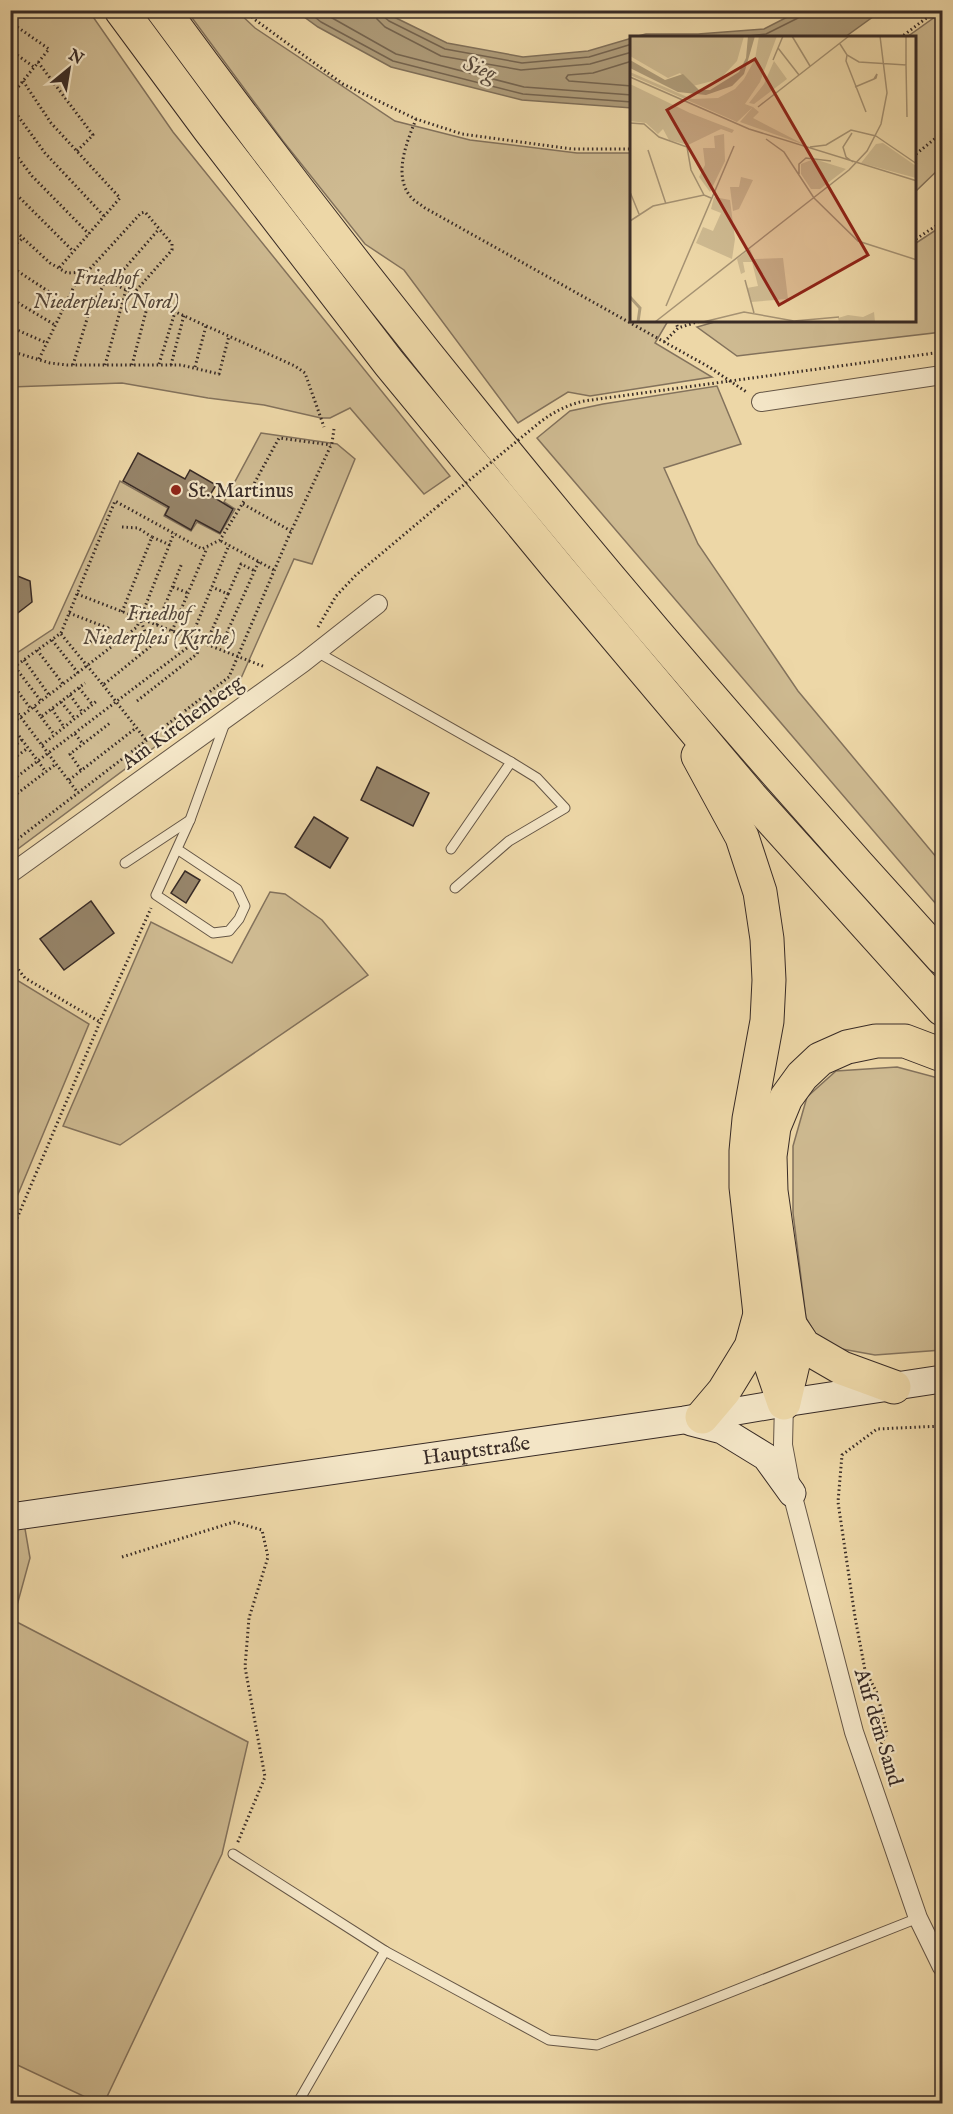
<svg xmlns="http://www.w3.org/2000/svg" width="953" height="2114" viewBox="0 0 953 2114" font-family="'IM FELL English',serif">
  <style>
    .green { fill: #ceba91; stroke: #83725c; stroke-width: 1.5 }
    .water { fill: #af9d7b; stroke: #7f6f59; stroke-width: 1.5 }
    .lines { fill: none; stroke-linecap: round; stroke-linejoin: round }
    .shore { stroke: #746450; stroke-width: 1.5 }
    .building { fill: #968469; stroke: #382b26; stroke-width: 1.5 }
    .service-casing { stroke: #655646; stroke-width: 11 }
    .minor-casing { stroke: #655646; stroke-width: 20 }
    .secondary-casing { stroke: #382b26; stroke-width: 29 }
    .motorway-casing { stroke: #382b26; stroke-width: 35 }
    .path { stroke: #382b26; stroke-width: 3; stroke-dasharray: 1.5 3; stroke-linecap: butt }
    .service { stroke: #f3e5c6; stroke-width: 9 }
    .minor { stroke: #f3e5c6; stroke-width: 18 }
    .secondary { stroke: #f3e5c6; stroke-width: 27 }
    .motorway { stroke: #edd7a7; stroke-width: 33 }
    .path-bridge { stroke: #382b26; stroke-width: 3; stroke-dasharray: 1.5 3; stroke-linecap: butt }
    .poi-dot { fill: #8f2418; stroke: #f3e5c6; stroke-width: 2 }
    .labels { text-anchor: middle; stroke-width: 4.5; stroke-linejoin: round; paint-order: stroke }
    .park-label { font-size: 21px; font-style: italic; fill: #56483b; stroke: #f3e5c6 }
    .poi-label { font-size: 21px; fill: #382b26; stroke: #f3e5c6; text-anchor: start }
    .street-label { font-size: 21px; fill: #382b26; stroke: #f3e5c6 }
    .water-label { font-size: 22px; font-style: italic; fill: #56483b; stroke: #f3e5c6 }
    .inset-river { fill: none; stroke: #af9d7b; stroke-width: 3 }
    .inset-road { fill: none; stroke: #a59273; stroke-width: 1.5 }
    .view { fill: #8f2418; fill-opacity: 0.15; stroke: #8f2418; stroke-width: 3 }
    .inset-edge { fill: none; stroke: #382b26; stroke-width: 3 }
  </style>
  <rect width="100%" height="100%" fill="#edd7a7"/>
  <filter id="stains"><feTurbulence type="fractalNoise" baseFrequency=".00333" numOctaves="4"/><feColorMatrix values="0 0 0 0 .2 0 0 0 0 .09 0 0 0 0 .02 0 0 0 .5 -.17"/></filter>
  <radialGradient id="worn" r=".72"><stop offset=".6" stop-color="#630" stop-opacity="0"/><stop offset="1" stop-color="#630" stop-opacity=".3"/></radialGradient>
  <!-- green -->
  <g class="green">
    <path d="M10,11H89L173,132L450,476L424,494L350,408L330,418H321L264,405L208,398L122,383L11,387Z"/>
    <path d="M187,11H237L255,28L395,121L470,140L577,153H632V321H668L655,343L712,377L590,396L568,392L518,423L404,270L365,244L283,141Z"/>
    <path d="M942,12V166L916,191V38L907,37Z"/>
    <path d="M942,226V332L737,356L697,327L718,321H916V243Z"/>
    <path d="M717,386L741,444L664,468L698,544L798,691L942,864V911L537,438L570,411L603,404Z"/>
    <path d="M261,433L337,444L355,459L312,564L294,559L238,685L11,854V657L53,629L120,481L168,508L164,516L191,531L197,522L220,534L235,509L224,502Z"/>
    <path d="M270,892L285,894L322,920L368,975L120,1145L63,1126L151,922L232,963Z"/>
    <path d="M11,972L15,979L89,1024L11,1211Z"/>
    <path d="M897,1067L942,1079V1350L875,1355L842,1349L818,1338L806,1318L793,1213V1146L807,1097L836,1071Z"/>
    <path d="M23,1517L30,1558L13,1620L248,1742L222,1854L104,2103H98L11,2062L10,1519Z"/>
  </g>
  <!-- water -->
  <g class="water">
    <path d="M296,11H386L392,16L447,43L523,57L588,51L632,38V108L522,100L391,67L318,27Z"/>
    <path d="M799,11H881L845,37H634L646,34H698L764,29Z"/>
  </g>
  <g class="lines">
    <!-- shore -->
    <g class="shore">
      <path d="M306,10L321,22L393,61L523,94L632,102"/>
      <path d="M318,10L396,54L524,87L632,95"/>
      <path d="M375,10L377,19L385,27L441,56L521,70L590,64L632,52"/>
      <path d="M382,10L383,16L389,21L445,49L522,63L589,57L632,44"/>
      <path d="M729,38L766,34L798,18L801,10"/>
      <path d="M632,61L593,73L568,75L566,78L569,81L632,86"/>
    </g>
  </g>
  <!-- building -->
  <g class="building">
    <path d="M138,453L185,479L190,470L216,485L210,495L233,509L220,533L196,520L191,530L165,515L169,507L123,481Z"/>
    <path d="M10,573L30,581L32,602L10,619Z"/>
    <path d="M377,767L429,793L413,826L361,800Z"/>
    <path d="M314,817L348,838L330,868L295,847Z"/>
    <path d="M185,871L200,880L186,903L171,893Z"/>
    <path d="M91,901L114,933L64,970L40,939Z"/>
  </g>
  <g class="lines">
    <!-- service casing -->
    <g class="service-casing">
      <g id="service">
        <path d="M317,652L511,762L451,849"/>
        <path d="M177,849L237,889L245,906L239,919L229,931L213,933L156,895L190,820L225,723"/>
        <path d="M125,863L190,820"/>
        <path d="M455,888L509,841L565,808L537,778L511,762"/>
        <path d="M233,1854L385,1951"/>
        <path d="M297,2104L385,1951L549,2040L597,2045L918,1918"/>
      </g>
    </g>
    <!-- minor casing -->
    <g class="minor-casing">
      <g id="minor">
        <path d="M761,402L942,375"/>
        <path d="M10,874L303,663L378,604"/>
        <path d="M784,1403L783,1445L792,1493L854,1732L918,1918L942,1967"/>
      </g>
    </g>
    <!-- secondary casing -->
    <g class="secondary-casing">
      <g id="secondary">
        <path d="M691,1422L722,1430L766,1457L792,1493"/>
        <path id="s1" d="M10,1517L684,1420L784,1403L942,1379"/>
      </g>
    </g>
    <!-- motorway casing -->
    <g class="motorway-casing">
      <g id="motorway">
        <path d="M121,10L209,129L389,363L559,569L751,797L942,1009"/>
        <path d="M163,10C405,340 667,656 942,958"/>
        <path d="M698,756L742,837L760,892L767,939L769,980L767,1021L749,1119L746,1151V1187L760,1314L770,1362L784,1403"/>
        <path d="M790,1325L804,1346L842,1368L894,1387"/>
        <path d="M785,1398L793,1364L790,1325L771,1191L770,1156L774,1127L786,1098L802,1076L820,1059L847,1047L876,1041H905L942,1055"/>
        <path d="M702,1417L724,1391L751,1347L760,1314"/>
      </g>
    </g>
    <!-- path -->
    <g class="path">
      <path d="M26,10L29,13"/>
      <path d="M246,10L254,19L343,84L416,119L462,134L572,149H632"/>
      <path d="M10,22L49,49L10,97"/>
      <path d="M900,38L937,10"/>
      <path d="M10,50L34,67"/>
      <path d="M38,62L93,135L76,152"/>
      <path d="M23,81L51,123L120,198L59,268"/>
      <path d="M10,105L45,153L104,216"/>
      <path d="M416,119C407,142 393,174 410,196C414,201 420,204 425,208L709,367L748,393"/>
      <path d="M10,147L32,176L89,234"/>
      <path d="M916,154L942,133"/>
      <path d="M10,188L73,251"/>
      <path d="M10,226L50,263L67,273L87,272L295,366L305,373L324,427"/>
      <path d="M916,239L942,222"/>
      <path d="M10,249L23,238"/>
      <path d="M10,266L66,303"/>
      <path d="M87,272L141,213L145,212L172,244V250L134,293"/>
      <path d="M112,283L159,229"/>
      <path d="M10,298L55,325"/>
      <path d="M675,321L678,328"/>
      <path d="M10,327L47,343"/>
      <path d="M664,342L678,328L700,321"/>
      <path d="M10,351L50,363L67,365H181L219,374L229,336"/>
      <path d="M39,359L81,272"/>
      <path d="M159,364L175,312"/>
      <path d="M73,365L90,309L106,281"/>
      <path d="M105,365L126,290"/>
      <path d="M132,365L149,300"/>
      <path d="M171,365L184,315"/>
      <path d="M195,367L206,326"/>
      <path d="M539,423C553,412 567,405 584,401L942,352"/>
      <path d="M243,504L291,531"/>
      <path d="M122,527L138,528L152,537"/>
      <path d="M221,541L274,570"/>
      <path d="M173,587L188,593"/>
      <path d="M77,594L265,667"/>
      <path d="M228,594L241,564L255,571"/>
      <path d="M122,612L152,537L170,545"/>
      <path d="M69,613L108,628L86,645"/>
      <path d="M157,625L182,563"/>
      <path d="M318,627L336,596L356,575L438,506"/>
      <path d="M172,631L207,548"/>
      <path d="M211,632L228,594L212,587"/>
      <path d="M61,634L103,685L151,646L140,619"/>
      <path d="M225,637L259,561"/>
      <path d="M52,640L78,673"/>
      <path d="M37,650L63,684"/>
      <path d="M24,660L49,695"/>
      <path d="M15,667L41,701"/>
      <path d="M10,670L61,633L115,501L202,549L220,540L249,493L279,438L331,445"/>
      <path d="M10,681L31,709"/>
      <path d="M103,685L146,740"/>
      <path d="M79,688L92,704"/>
      <path d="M70,695L83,713"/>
      <path d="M137,701L197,654L201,643"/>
      <path d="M61,702L75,719"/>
      <path d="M10,703L78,793"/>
      <path d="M34,707L41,717L85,683"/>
      <path d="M52,709L64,727"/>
      <path d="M41,717L54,734"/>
      <path d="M10,725L137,627L174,533"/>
      <path d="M11,725L46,772"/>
      <path d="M75,734L83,744"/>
      <path d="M42,745L98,700"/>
      <path d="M10,749L22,740"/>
      <path d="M10,761L28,748"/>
      <path d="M81,770L70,754L110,723"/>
      <path d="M69,780L136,728"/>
      <path d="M10,782L187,648L229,545"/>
      <path d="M10,799L56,764"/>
      <path d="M10,845L229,677L288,538L332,443L334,429"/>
      <path d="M10,959L25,978L100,1022"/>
      <path d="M10,1235L100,1022L151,908"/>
      <path d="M122,1557L234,1522L262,1530L268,1557L249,1618L245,1667L265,1777L237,1844"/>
      <path d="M879,1748L887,1733L877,1693L865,1670L855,1617L838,1502L842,1455L877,1429L942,1426"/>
    </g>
    <!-- service -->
    <use href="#service" class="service"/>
    <!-- minor -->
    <use href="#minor" class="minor"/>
    <!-- secondary -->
    <use href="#secondary" class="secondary"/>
    <!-- motorway -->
    <use href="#motorway" class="motorway"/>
    <!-- path-bridge -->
    <path class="path-bridge" d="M438,506L539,423"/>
  </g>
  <!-- markers -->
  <circle class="poi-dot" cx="176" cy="490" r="6"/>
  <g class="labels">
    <!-- park labels -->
    <g class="park-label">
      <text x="106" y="284">Friedhof<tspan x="106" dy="24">Niederpleis (Nord)</tspan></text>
      <text x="159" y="620">Friedhof<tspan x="159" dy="24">Niederpleis (Kirche)</tspan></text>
    </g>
    <!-- poi labels -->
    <g class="poi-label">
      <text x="188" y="497">St. Martinus</text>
    </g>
    <!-- street labels -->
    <g class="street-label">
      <text transform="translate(182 722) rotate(-36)" y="7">Am Kirchenberg</text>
      <text dy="7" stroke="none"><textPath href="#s1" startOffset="471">Hauptstraße</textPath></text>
      <text transform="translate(879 1727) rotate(73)" y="7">Auf dem Sand</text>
    </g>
    <!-- water labels -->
    <g class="water-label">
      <text transform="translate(480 67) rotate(21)" y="8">Sieg</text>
    </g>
  </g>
  <!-- overview -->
  <g transform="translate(630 36)">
    <rect width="286" height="286" fill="#edd7a7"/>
    <path d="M0,0H114L107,25L90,43L63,50L50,37L38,42L0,20ZM129,0H147L130,46L115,68L123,71L107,86L0,39V36L62,63L88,62L105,53L114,43L125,23ZM144,25L157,43L124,68L119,67L134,48ZM0,48L60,77L104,94L102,97L91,93L58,109L39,104L33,93L28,98L16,87L0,85ZM123,71L129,76L123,82L175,109L110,86ZM94,98L95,125L80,156L69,141L75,129L73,112H85L84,100ZM253,107L286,130V142L231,127L246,108ZM184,123L216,133L190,153H181L171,138V128ZM111,141L123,144L109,173L103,175L100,151H109ZM84,161L100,164L105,203L102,223L66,207L73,191L83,195L91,177L81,173ZM120,213L124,223L153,222L158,263L121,266L117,252L128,250L122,226H113L115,236L111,238L107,223ZM244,276L245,286H209L208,282L218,279L233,281Z" fill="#ceba91"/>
    <path d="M118,0H125L114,38L102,50L76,59L48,56L0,32V24L35,44L53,38L69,54H80L109,36L116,22Z" fill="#af9d7b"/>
    <path class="inset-river" d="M0,261L10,272L8,286"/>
    <path class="inset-road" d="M162,0L180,30M210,8L217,19L229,26L276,29V0M148,12L169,39M217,19L216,25L236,76M143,24L153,0M276,29L277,81M0,41L119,93L287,145M225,51L244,43L246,42L247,38L244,43M128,71L219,0M0,87L14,88L29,101L57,111L61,134L74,159M222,97L213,111L216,121L223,126M246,100L287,128M136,103L154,116L184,162M180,111L196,109L221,94L246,100M18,114L36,168M169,138V128L176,122L201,125M0,156L9,178M184,162L228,205L287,224M0,185L23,170L74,159L81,162M115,244L124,277M36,270L104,110M25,286L219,134L237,115L251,88L257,57L250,0M73,286L114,276L164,285L209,281"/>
    <path class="view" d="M125,23L238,219L149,269L37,74Z"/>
    <rect width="286" height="286" class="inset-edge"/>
  </g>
  <!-- margin -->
  <rect width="953" height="2114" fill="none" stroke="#edd7a7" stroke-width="36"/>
  <rect x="12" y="12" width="929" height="2090" fill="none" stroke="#382b26" stroke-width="3"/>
  <rect x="18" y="18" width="917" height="2078" fill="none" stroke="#382b26" stroke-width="1.5"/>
  <!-- north arrow -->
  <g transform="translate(69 69) rotate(30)" stroke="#f3e5c6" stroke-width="4.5" paint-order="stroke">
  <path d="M0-4.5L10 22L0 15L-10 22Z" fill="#382b26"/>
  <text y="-9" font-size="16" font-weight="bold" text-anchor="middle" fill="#382b26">N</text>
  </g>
  <rect width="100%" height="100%" filter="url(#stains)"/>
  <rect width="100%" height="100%" fill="url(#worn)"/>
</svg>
